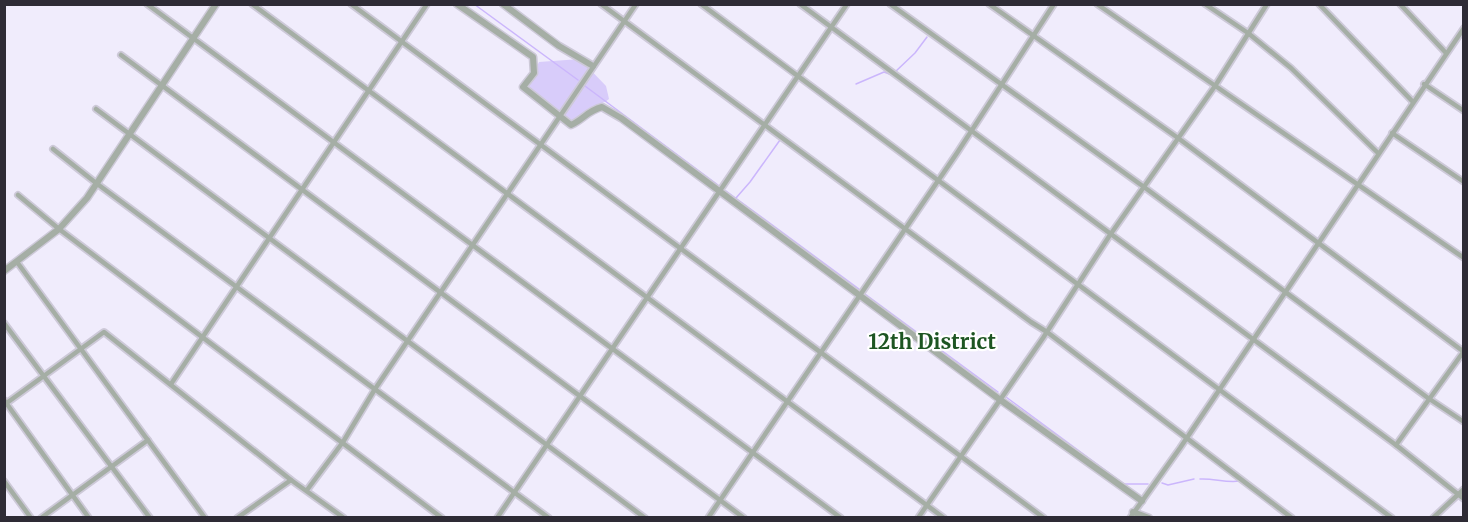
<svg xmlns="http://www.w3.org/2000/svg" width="1468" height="522" viewBox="0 0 1468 522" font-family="Merriweather,serif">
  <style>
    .green { fill: #d8ccfa }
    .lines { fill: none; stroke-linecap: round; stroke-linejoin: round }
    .stream { stroke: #cbb6fc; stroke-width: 1.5 }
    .minor-casing { stroke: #cdc9d8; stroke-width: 8 }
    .tertiary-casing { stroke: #cdc9d8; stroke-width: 9 }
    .minor { stroke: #a5aea5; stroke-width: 4.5 }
    .tertiary { stroke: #a5aea5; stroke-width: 6 }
    .labels { text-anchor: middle; stroke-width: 4.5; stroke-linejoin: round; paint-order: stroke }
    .district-label { font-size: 21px; font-weight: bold; fill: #1d5522; stroke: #fff }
  </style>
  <rect width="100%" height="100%" fill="#f0ecfc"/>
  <!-- green -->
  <path class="green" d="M580,59L606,86L609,99C602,105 593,105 587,110C580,115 578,119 570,122L527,86L539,62Z"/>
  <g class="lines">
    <!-- stream -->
    <g class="stream">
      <path d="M474,4L578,80"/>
      <path d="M895,72L915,53L927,37"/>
      <path d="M856,84L884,72L892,75"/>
      <path d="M585,86L718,185"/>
      <path d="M726,191L859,289"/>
      <path d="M736,198L750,182L780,140"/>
      <path d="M865,294L998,392"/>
      <path d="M1006,397L1124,484H1148"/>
      <path d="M1200,479C1213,478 1226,483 1239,481"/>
      <path d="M1162,483L1168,485L1194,479"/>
      <path d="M1388,512L1395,518"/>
    </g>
    <!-- minor casing -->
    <g class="minor-casing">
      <g id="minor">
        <path d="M147,4L841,518"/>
        <path d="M252,4L944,518"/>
        <path d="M351,4L1044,518"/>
        <path d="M601,4L1031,322L1047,332L1292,518"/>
        <path d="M701,4L1392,518"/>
        <path d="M800,4L1396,445L1464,499"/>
        <path d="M890,4L1144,187L1428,398L1464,422"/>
        <path d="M989,4L1178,138L1464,352"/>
        <path d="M1097,4L1464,258"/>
        <path d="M1205,4L1248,33L1291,68L1378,153"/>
        <path d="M1319,4L1413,102"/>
        <path d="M1400,4L1446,53"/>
        <path d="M121,55L744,518"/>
        <path d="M1424,84L1464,111"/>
        <path d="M96,109L645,518"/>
        <path d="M1392,133L1464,182"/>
        <path d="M53,149L96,183L549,518"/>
        <path d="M18,195L59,229L442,518"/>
        <path d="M17,262L205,518"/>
        <path d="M4,323L150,518"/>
        <path d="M171,384L427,4"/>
        <path d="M4,400L89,518"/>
        <path d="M4,405L104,332L291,480L344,518"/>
        <path d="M1396,445L1464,351"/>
        <path d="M4,481L31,518"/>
        <path d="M307,490L343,442L375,389L636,4"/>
        <path d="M41,518L148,440"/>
        <path d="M237,518L291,480"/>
        <path d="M497,518L847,4"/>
        <path d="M708,518L957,153L1054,4"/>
        <path d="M918,518L1043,338L1110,235L1215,86L1267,4"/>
        <path d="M1130,518L1180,448L1464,28"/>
        <path d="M1433,518L1464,489"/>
      </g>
    </g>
    <!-- tertiary casing -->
    <g class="tertiary-casing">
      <g id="tertiary">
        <path d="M457,4L533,57L534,73L523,87L571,125C584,119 587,111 602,107L621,118L999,399L1142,501"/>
        <path d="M503,4L559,46L593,66"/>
        <path d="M4,271L59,229L87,198L216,4"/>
        <path d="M1133,512L1149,518"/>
      </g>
    </g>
    <!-- minor -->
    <use href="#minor" class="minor"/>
    <!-- tertiary -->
    <use href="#tertiary" class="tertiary"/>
  </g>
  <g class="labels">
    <!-- district labels -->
    <g class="district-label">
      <text x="932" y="349">12th District</text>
    </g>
  </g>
  <!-- border -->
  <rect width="1468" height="522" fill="none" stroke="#2e2b35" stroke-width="12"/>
</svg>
